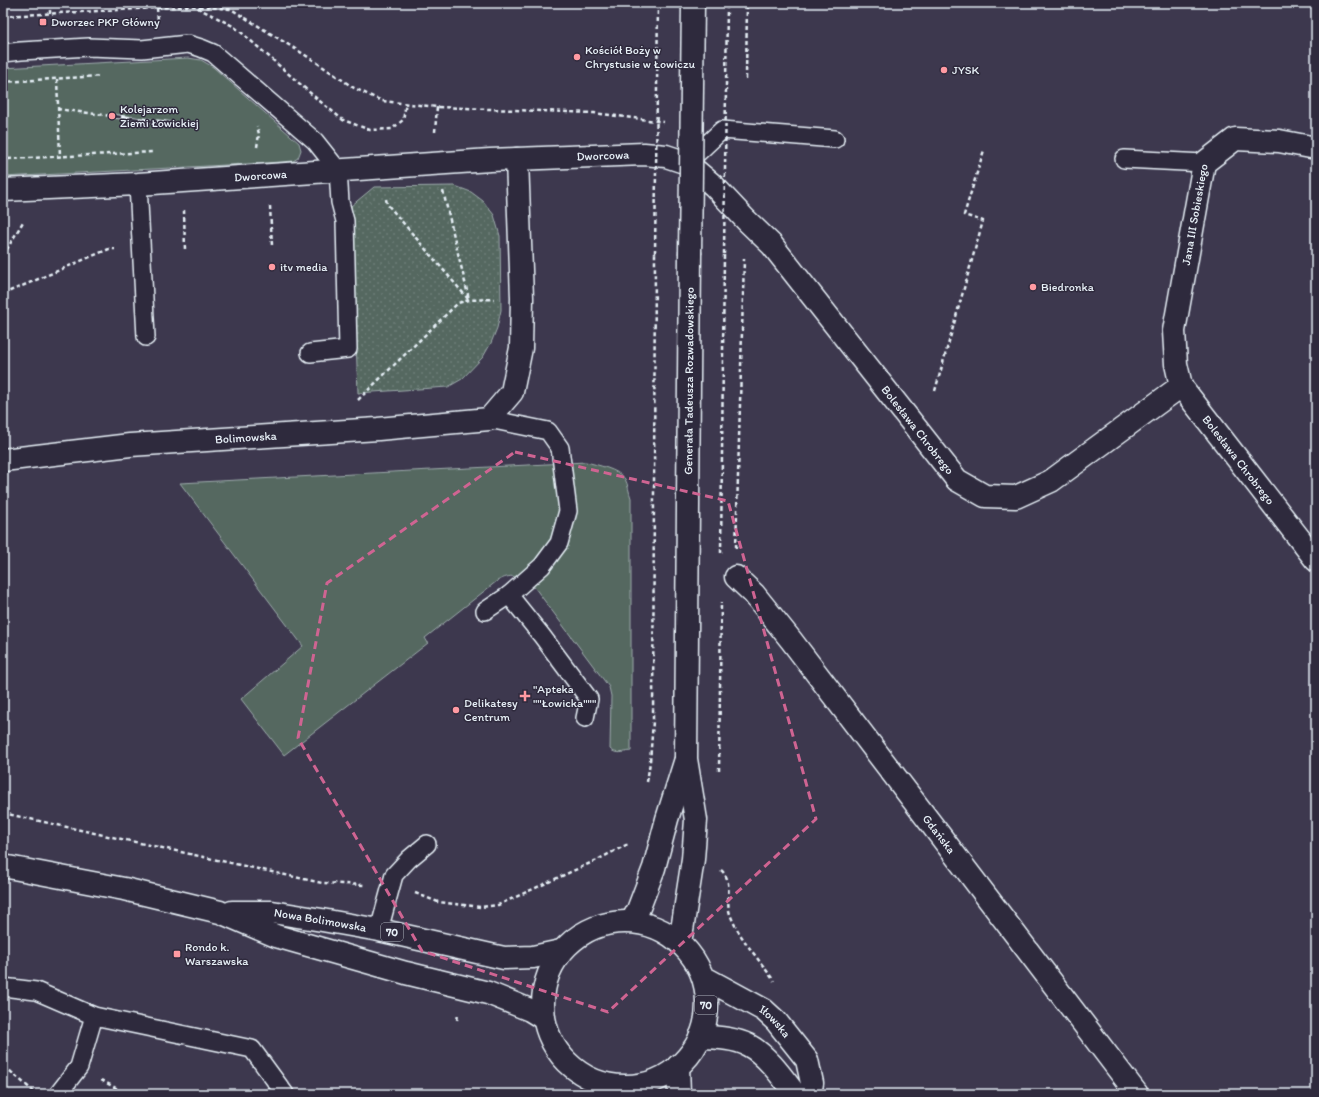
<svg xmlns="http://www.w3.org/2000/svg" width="1319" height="1097" viewBox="0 0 1319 1097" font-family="Itim,sans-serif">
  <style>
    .green { fill: #546861; stroke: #9eacac }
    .park { fill: url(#park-dots); stroke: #9eacac }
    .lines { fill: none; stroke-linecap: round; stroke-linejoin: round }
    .service-casing { stroke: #e8f1f8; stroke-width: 20 }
    .minor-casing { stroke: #e8f1f8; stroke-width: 25 }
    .tertiary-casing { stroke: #e8f1f8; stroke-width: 25 }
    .primary-casing { stroke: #e8f1f8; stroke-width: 25 }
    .path { stroke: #e8f1f8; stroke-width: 2.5; stroke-dasharray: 4 3; stroke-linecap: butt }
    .service { stroke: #2f2a3d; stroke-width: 17 }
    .minor { stroke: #2f2a3d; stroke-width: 22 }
    .tertiary { stroke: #2f2a3d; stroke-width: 22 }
    .primary { stroke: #2f2a3d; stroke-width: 22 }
    .rail-casing { stroke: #e8f1f8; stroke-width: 4.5 }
    .rail { stroke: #2f2a3d; stroke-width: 3; stroke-dasharray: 9; stroke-linecap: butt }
    .tertiary-bridge-casing { stroke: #e8f1f8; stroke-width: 25; stroke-linecap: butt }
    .path-bridge { stroke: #e8f1f8; stroke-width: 2.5; stroke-dasharray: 4 3; stroke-linecap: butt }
    .tertiary-bridge { stroke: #2f2a3d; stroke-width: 22 }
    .marked { fill: none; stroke: #cf6492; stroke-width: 3; stroke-dasharray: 8 5; stroke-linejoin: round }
    .poi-dot { fill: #ff9aa2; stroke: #2f2a3d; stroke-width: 1.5 }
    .labels { text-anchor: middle; stroke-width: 3; stroke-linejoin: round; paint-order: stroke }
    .shield { fill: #2f2a3d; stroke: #b0b5c0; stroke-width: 1 }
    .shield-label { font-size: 11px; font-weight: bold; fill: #e8f1f8 }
    .poi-label { font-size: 12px; fill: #e8f1f8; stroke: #2f2a3d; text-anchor: start }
    .street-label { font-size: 12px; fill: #e8f1f8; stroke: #2f2a3d }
  </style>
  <defs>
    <pattern id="park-dots" width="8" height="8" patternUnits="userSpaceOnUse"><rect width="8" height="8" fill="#546861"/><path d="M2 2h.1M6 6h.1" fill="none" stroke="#6d7e78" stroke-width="1.8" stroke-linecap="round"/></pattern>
  </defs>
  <rect width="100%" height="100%" fill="#3d384e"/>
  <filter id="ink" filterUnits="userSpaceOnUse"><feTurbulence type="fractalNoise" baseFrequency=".025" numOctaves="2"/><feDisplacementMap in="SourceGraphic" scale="8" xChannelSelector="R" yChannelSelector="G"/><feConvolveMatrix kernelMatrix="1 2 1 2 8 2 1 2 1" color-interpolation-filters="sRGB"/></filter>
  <g filter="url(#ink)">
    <!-- green -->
    <g class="green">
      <path d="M188,58L201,60L213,67L299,143L301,150L298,158L293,161L282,162L3,177V68Z"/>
      <path d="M586,462C597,465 618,469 625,479C628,484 629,493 631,498V751C623,752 616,755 610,749L611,696L609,687L532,584C517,576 512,573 497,581L425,638L428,643L284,755L241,699L303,646L180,483Z"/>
    </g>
    <!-- park -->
    <path class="park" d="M455,186L471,192L483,201L494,215L500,236L501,310L497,328L491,343L483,357L462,379L448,387L358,393L351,206L374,187Z"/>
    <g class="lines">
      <!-- service casing -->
      <g class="service-casing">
        <g id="service">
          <path d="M3,53L21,51L89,47L142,49L188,44L201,48L213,53L315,141L338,170L340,202L345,221L348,349L310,353"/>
          <path d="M1124,159L1204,163"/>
          <path d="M687,163L722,130L835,139"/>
          <path d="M138,184L146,337"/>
          <path d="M489,419L548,431L560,448L568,511L559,543L542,566L509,595"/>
          <path d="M485,611L509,595L542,636L589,699L585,718"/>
          <path d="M379,930L394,875L409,859L427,844"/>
          <path d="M3,987L36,991L94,1016L252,1049L285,1094"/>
          <path d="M58,1094L79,1067L94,1016"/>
        </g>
      </g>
      <!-- minor casing -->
      <g class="minor-casing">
        <g id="minor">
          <path id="s1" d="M3,190L138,184L490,160L644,154L666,156L687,163L714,186L746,220L772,245L957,480L985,496L1016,497L1051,481L1181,386L1316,560"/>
          <path id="s2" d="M1181,386L1176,364L1174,331L1204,163L1235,139L1279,141L1316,148"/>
          <path id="s3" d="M3,460L130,445L378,429L489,419L512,392L521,348L522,298L517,159"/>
          <path id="s4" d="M736,577L754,594L791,640L1137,1094"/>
          <path id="s5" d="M703,977L764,1010L776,1021L807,1060L812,1083L810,1094"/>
          <path d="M700,1037C716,1037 734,1038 748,1045C766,1054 783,1078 795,1094"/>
        </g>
      </g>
      <!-- tertiary casing -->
      <g class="tertiary-casing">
        <g id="tertiary">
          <path d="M632,921L638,910L654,868L667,819L685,762"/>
          <path id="s6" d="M680,943L693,859L696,820L686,759L690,254"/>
        </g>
      </g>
      <!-- primary casing -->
      <g class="primary-casing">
        <g id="primary">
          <path d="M3,866L124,889L220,912L276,936L406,973L488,993L530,1010L543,1018"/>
          <path id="s7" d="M232,912H272L322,920L379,930L504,958L533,957L561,951"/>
          <circle cx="625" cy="1004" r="82"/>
          <path d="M678,1066L679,1094"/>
        </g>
      </g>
      <!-- path -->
      <g class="path">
        <path d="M50,3V13"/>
        <path d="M138,3L139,9"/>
        <path d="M194,3V6L233,26L242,33L316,98L343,120L370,130L392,129L403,120L406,103"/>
        <path d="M157,8L158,21"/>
        <path d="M3,16L194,6L231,9L313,60L354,88L382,101L437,107L594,113L664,122"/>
        <path d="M57,79L60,156"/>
        <path d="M746,79L747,3"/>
        <path d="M3,82L100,76"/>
        <path d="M57,109L112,116"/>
        <path d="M435,132L437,107"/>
        <path d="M257,147L259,134L257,126"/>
        <path d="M8,159L153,152"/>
        <path d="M443,191L469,299"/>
        <path d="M386,199L387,204L469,300"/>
        <path d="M270,206L272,246"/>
        <path d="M184,210L185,251"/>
        <path d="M3,256L24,220"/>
        <path d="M3,294L109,249H115"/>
        <path d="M935,391L983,221L964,215L984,150"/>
        <path d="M358,400L458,303L469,300L494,299"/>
        <path d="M736,548L744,259"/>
        <path d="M721,553L724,254"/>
        <path d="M719,771L721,602"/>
        <path d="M647,782L650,762L653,721L655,253"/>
        <path d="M3,813L322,883L365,885"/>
        <path d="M721,870C734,881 725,900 730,914C738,937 760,960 774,981"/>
        <path d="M415,893L438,902L481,907L498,905L597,860L626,845H630"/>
        <path d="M457,1020L458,1015"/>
        <path d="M3,1070L10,1071L33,1091"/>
        <path d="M101,1080L127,1094"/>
      </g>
      <!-- service -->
      <use href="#service" class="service"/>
      <!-- minor -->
      <use href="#minor" class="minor"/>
      <!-- tertiary -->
      <use href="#tertiary" class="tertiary"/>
      <!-- primary -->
      <use href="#primary" class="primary"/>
      <!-- rail casing -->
      <g class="rail-casing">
        <path id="rail" d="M112,116L176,124"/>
      </g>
      <!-- rail -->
      <use href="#rail" class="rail"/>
      <!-- tertiary-bridge casing -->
      <g class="tertiary-bridge-casing">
        <path id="tertiary-bridge" d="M690,254L693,3"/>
      </g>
      <!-- path-bridge -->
      <g class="path-bridge">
        <path d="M655,253L658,3"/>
        <path d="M724,254L727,3"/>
      </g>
      <!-- tertiary-bridge -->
      <use href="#tertiary-bridge" class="tertiary-bridge"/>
    </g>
  </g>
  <!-- marked area -->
  <path class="marked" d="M515,452L728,501L816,819L608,1012L422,951L298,738L327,583Z"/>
  <!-- markers -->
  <g class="poi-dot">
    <rect x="39" y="18" width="8" height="8" rx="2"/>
    <circle cx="577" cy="57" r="4"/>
    <circle cx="944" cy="70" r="4"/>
    <circle cx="112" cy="116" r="4"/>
    <circle cx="272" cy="267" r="4"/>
    <circle cx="1033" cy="287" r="4"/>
    <path d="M523 690h4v4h4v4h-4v4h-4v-4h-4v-4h4z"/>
    <circle cx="456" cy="710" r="4"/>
    <rect x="173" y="950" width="8" height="8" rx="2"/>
  </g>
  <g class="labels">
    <!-- shield labels -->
    <g class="shield">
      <rect x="381" y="923" width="22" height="18" rx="3"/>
      <rect x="695" y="996" width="22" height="18" rx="3"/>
    </g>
    <g class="shield-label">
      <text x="392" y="936">70</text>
      <text x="706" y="1009">70</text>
    </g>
    <!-- poi labels -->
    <g class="poi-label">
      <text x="51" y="26">Dworzec PKP Główny</text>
      <text x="585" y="54">Kościół Boży w<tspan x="585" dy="14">Chrystusie w Łowiczu</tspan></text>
      <text x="952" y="74">JYSK</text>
      <text x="120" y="113">Kolejarzom<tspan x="120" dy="14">Ziemi Łowickiej</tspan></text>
      <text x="280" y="271">itv media</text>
      <text x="1041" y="291">Biedronka</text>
      <text x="533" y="693">"Apteka<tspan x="533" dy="14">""Łowicka"""</tspan></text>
      <text x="464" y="707">Delikatesy<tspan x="464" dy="14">Centrum</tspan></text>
      <text x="185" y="951">Rondo k.<tspan x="185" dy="14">Warszawska</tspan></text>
    </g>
    <!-- street labels -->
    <g class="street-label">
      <text dy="4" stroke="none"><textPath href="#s1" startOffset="601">Dworcowa</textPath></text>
      <text dy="4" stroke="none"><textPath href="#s1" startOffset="258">Dworcowa</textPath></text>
      <text dy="4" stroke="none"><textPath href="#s2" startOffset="174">Jana III Sobieskiego</textPath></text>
      <text dy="4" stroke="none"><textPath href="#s6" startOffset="564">Generała Tadeusza Rozwadowskiego</textPath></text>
      <text dy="4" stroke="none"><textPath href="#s1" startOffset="1040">Bolesława Chrobrego</textPath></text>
      <text dy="4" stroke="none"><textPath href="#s3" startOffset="244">Bolimowska</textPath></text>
      <text dy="4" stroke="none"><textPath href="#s1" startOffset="1460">Bolesława Chrobrego</textPath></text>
      <text dy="4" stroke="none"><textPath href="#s4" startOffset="328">Gdańska</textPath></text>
      <text dy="4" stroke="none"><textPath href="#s7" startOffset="89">Nowa Bolimowska</textPath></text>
      <text dy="4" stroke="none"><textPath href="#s5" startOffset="85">Iłowska</textPath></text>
    </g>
  </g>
  <!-- margin -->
  <rect width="1319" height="1097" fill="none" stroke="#2f2a3d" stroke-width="16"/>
  <rect x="8" y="8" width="1303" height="1081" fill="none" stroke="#e8f1f8" stroke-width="1.5" filter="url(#ink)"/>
</svg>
